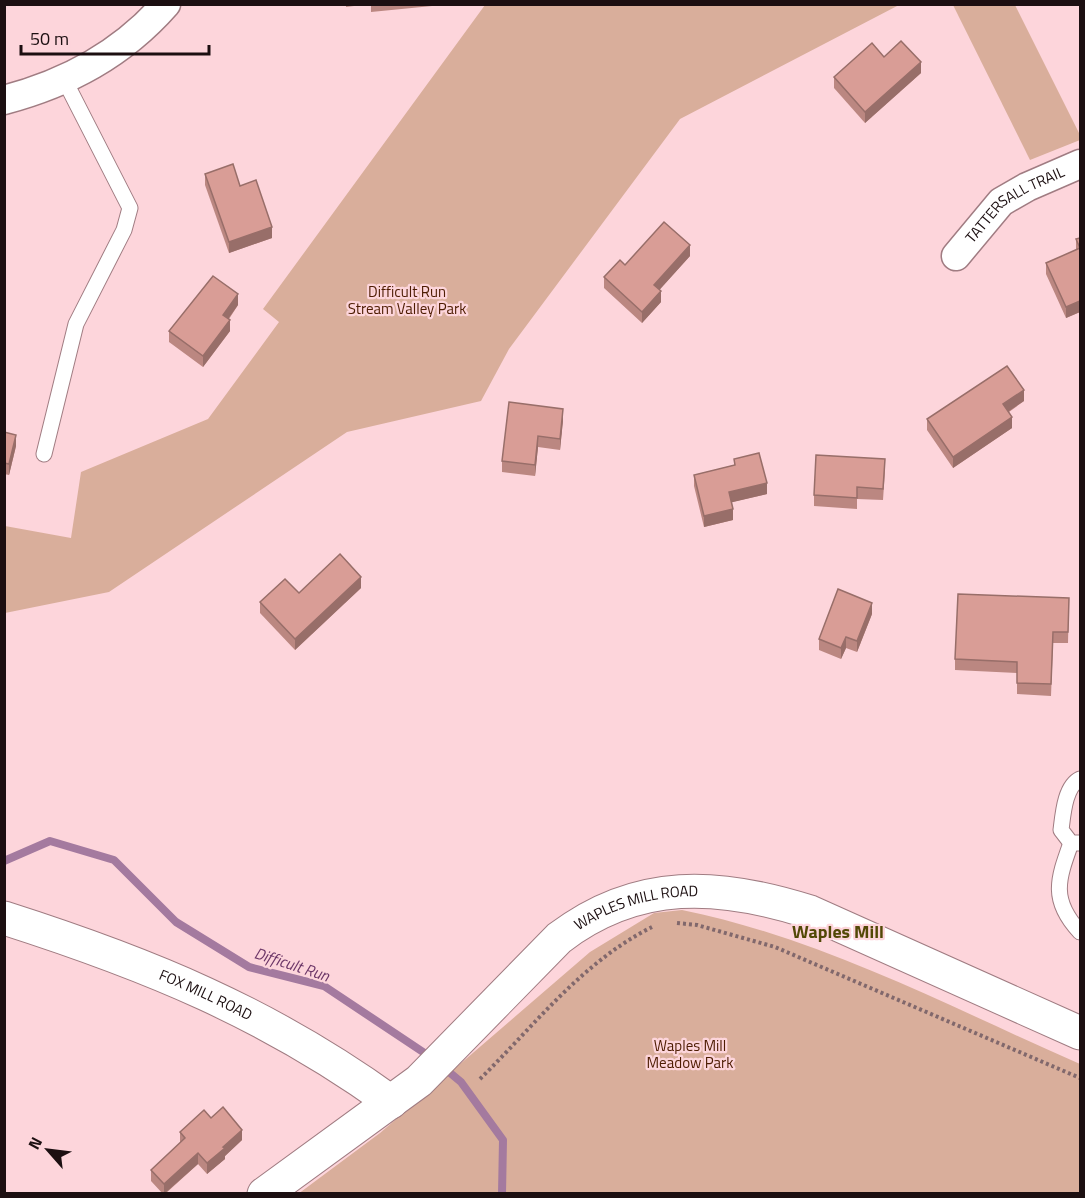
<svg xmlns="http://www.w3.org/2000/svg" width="1085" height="1198" viewBox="0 0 1085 1198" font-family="'Titillium Web',sans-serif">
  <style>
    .green { fill: #d9ae9b }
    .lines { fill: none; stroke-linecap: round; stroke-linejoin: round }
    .stream { stroke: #a47a9f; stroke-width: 8 }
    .lane-casing { stroke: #a07c82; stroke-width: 17 }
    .street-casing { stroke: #a07c82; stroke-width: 31 }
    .secondary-casing { stroke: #a07c82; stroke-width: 35 }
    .path { stroke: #81686c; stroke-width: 4; stroke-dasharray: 3 3; stroke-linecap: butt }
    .lane { stroke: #fff; stroke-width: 15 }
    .street { stroke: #fff; stroke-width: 28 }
    .secondary { stroke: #fff; stroke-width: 33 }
    .wall { fill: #bb8781 }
    .shaded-wall { fill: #986e69 }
    .building { fill: #d99d96; stroke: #986e69; stroke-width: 1.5 }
    .labels { text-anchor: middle; stroke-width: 4.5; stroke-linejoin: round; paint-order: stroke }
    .street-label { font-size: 15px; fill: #1c0f11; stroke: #fdd5db }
    .park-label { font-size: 15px; fill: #4d1c02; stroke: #fdd5db }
    .water-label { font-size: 16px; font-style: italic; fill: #6d3768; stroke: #fdd5db }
    .quarter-label { font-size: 18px; font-weight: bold; fill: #524806; stroke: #fdd5db }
  </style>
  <rect width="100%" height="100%" fill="#fdd5db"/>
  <!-- green -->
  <g class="green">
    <path d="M485,5H899L680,119L509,349L481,401L347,432L109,592L5,613V526L71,538L81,472L208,419L279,322L263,309Z"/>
    <path d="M953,5H1015L1080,135V140L1030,160Z"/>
    <path d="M682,910C821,938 952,1008 1080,1064V1193L298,1194L380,1133L590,952L654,913Z"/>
  </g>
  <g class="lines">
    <!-- stream -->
    <g class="stream">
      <path d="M4,861L50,841L114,860L176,922L249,967L324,986L432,1058"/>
      <path d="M443,1067L461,1082L503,1140L502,1194"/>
    </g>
    <!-- lane casing -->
    <g class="lane-casing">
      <g id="lane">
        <path d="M44,454L76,324L124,230L130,208L64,79"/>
        <path d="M1080,779C1065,786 1063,814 1061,830L1071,843H1080"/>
        <path d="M1071,843C1058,879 1050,900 1080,932"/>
      </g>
    </g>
    <!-- street casing -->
    <g class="street-casing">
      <g id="street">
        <path d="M4,100C68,83 122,54 166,4"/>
        <path id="s1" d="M956,256L1001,202L1027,187L1080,164"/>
      </g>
    </g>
    <!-- secondary casing -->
    <g class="secondary-casing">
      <g id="secondary">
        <path id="s2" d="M4,918C148,964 268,1013 391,1102"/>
        <path id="s3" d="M264,1194L419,1081L559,938C638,878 719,883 810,912L1080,1033"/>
      </g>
    </g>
    <!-- path -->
    <g class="path">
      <path d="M677,923L697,925L775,947L1080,1078"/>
      <path d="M480,1079C535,1025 582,962 652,927"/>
    </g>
    <!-- lane -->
    <use href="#lane" class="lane"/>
    <!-- street -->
    <use href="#street" class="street"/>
    <!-- secondary -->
    <use href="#secondary" class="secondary"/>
  </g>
  <!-- wall -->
  <g class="wall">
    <path d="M346,4H370L346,7Z"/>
    <path d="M371,4H432V6L371,12Z"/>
    <path d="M884,57L921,73L865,123L834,88V77Z"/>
    <path d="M205,174L240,186L272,238L229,253L205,185Z"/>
    <path d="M1080,238V312L1066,318L1046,274V263L1076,250V239Z"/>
    <path d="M690,256L659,290L661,302L642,323L604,288V277L625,265Z"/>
    <path d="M238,305L229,319L230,331L203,367L169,342V331Z"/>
    <path d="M1024,401L1009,412L1012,428L953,468L927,430V419Z"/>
    <path d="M563,420L560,450L538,447L535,476L502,472V461Z"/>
    <path d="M4,432L16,446L9,475L4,474Z"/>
    <path d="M734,459L767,494L732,502L733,520L704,527L694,486V475L734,465Z"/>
    <path d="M885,470L883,500L857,499V509L814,506V495Z"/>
    <path d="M361,588L295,650L260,613V602Z"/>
    <path d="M1069,598L1068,643H1053L1051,696L1017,694V673L955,670V659Z"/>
    <path d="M872,614L857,652L846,648L841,659L819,650V639Z"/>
    <path d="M211,1118L242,1140L225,1156V1159L207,1174L198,1164L165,1194H163L151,1181V1170L180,1143V1132Z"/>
  </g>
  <!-- shaded-wall -->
  <g class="shaded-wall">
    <path d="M921,62V73L865,123V112Z"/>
    <path d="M272,227V238L229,253V242Z"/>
    <path d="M690,245V256L654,296V285Z"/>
    <path d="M661,291V302L642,323V312Z"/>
    <path d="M238,294V305L223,326V315Z"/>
    <path d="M1080,301V312L1066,318V307Z"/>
    <path d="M230,320V331L203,367V356Z"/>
    <path d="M1024,390V401L1003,415V404Z"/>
    <path d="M563,409V420L560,450V439Z"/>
    <path d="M1012,417V428L953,468V457Z"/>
    <path d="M16,435V446L9,475V464Z"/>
    <path d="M538,436V447L535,476V465Z"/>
    <path d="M767,483V494L729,503V492Z"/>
    <path d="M733,509V520L704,527V516Z"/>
    <path d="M361,577V588L295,650V639Z"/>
    <path d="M872,603V614L857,652V641Z"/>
    <path d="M846,637V648L841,659V648Z"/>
    <path d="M242,1130V1140L225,1156V1159L207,1174V1163L223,1147Z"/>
    <path d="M198,1153V1164L164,1194V1184Z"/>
  </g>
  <!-- building -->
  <g class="building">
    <path d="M901,41L921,62L865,112L834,77L872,43L884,57Z"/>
    <path d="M233,164L240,186L256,180L272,227L229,242L205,174Z"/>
    <path d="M664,222L690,245L654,285L661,291L642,312L604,277L620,260L625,265Z"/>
    <path d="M1080,238V248L1076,239Z"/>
    <path d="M1080,248V301L1066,307L1046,263Z"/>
    <path d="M213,276L238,294L223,315L230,320L203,356L169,331Z"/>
    <path d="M1007,366L1024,390L1003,404L1012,417L953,457L927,419Z"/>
    <path d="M509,402L563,409L560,439L538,436L535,465L502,461Z"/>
    <path d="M4,432L16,435L9,464L4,463Z"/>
    <path d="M759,453L767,483L729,492L733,509L704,516L694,475L735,465L734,459Z"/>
    <path d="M816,455L885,459L883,489L857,487V498L814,495Z"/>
    <path d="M340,554L361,577L295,639L260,602L285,579L299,593Z"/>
    <path d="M838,589L872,603L857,641L846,637L841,648L819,639Z"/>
    <path d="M958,594L1069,598L1068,632H1053L1051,684L1017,683V662L955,659Z"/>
    <path d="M223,1107L242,1130L223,1147L225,1148L207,1163L198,1153L164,1184L151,1170L185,1138L180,1132L204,1110L211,1118Z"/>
  </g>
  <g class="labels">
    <!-- street labels -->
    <g class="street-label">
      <text dy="5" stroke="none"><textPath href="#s1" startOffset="80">TATTERSALL TRAIL</textPath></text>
      <text dy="5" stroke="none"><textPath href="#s3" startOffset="477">WAPLES MILL ROAD</textPath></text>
      <text dy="5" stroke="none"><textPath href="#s2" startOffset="216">FOX MILL ROAD</textPath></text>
    </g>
    <!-- park labels -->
    <g class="park-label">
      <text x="407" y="297">Difficult Run<tspan x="407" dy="17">Stream Valley Park</tspan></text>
      <text x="690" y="1051">Waples Mill<tspan x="690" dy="17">Meadow Park</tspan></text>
    </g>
    <!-- water labels -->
    <g class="water-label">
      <text transform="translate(292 964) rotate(18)" y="6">Difficult Run</text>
    </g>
    <!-- quarter labels -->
    <g class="quarter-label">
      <text x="838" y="938">Waples Mill</text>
    </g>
  </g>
  <!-- border -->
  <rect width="1085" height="1198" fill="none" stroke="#1c0f11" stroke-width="12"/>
  <!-- north arrow -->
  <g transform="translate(48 1150) rotate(298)" stroke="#fdd5db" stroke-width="4.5" paint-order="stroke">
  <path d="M0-4.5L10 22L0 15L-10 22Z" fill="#1c0f11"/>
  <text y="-9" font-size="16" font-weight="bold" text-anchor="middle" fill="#1c0f11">N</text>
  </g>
  <!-- scale -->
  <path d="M21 45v9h188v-9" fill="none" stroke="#1c0f11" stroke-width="3"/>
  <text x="30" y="45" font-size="18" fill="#1c0f11" stroke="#fdd5db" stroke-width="4.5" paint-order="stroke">50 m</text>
</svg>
